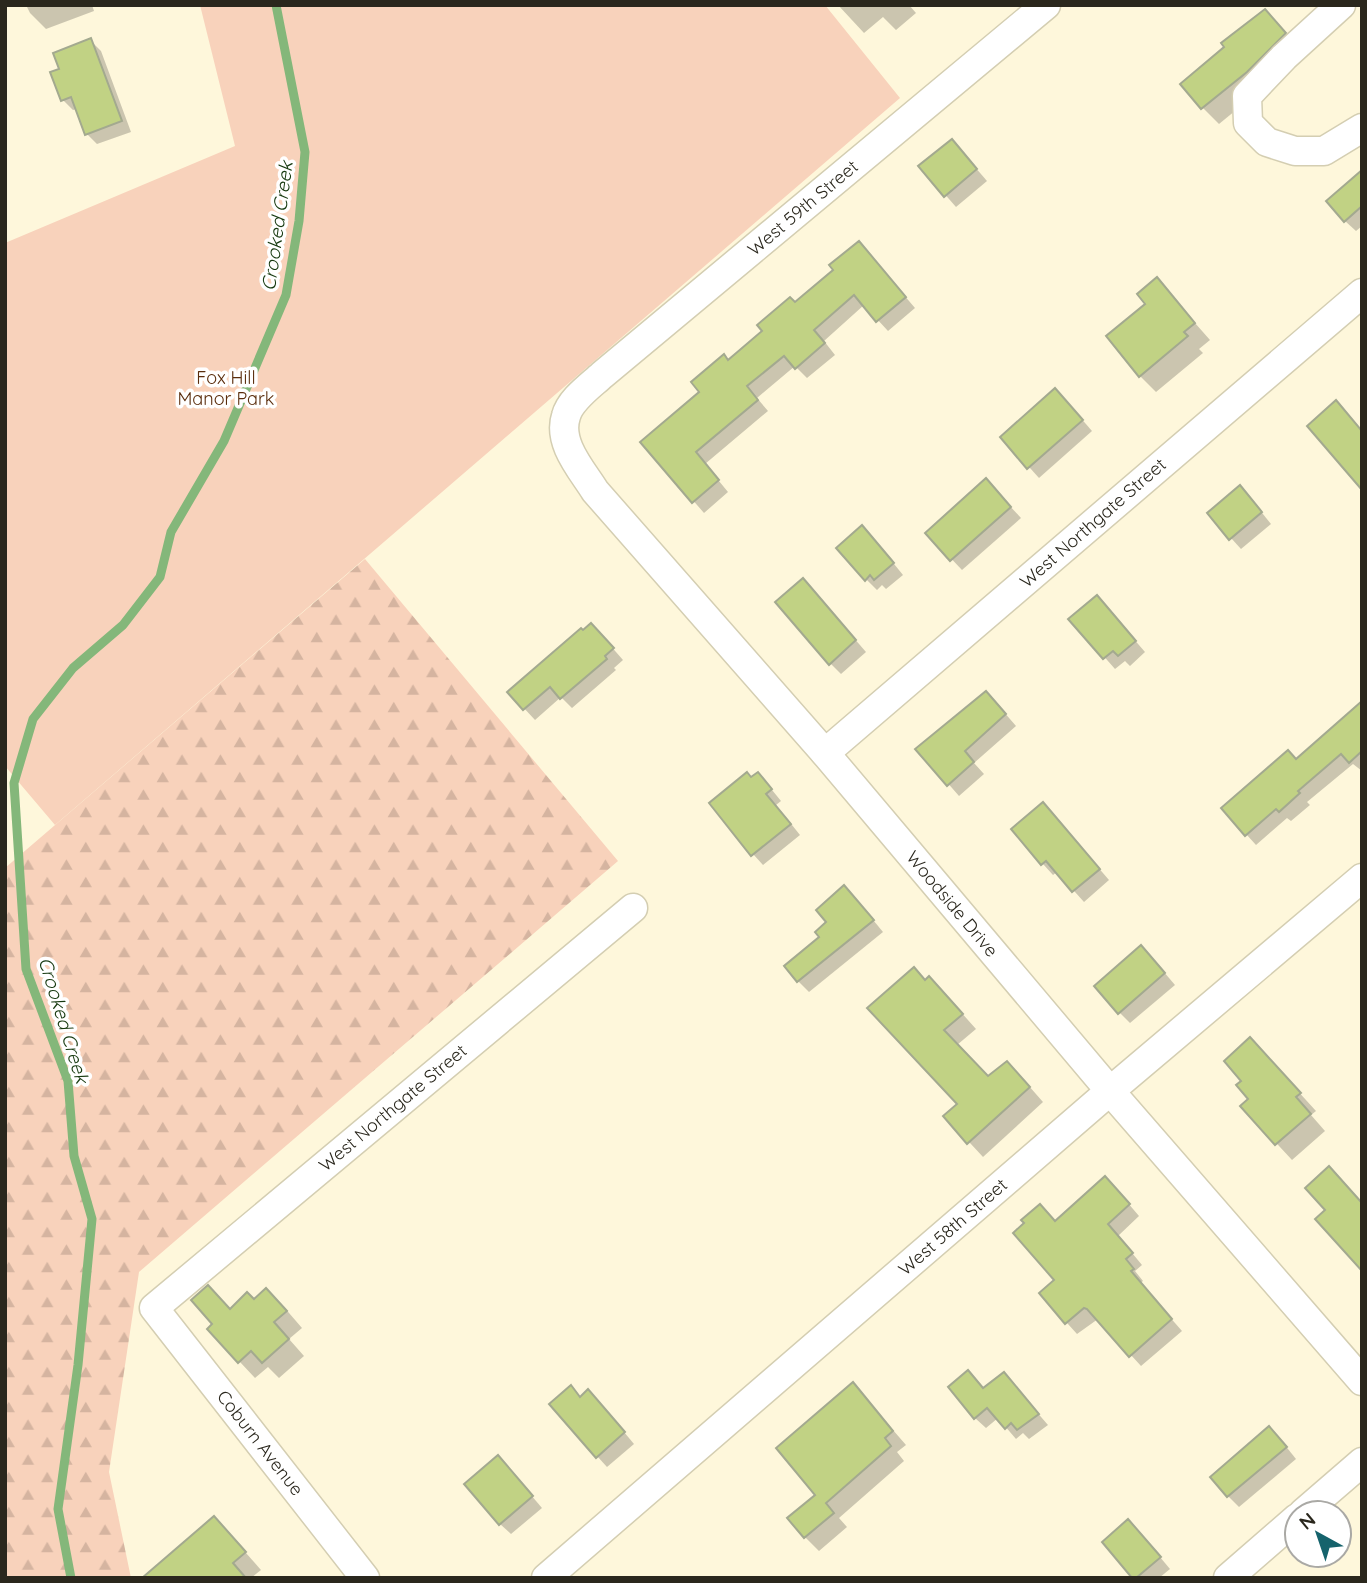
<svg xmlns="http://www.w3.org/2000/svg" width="1367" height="1583" viewBox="0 0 1367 1583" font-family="Quicksand,sans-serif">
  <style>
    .green { fill: #f8d2bb }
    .forest { fill: url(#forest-firs) }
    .shadow { fill: #0003 }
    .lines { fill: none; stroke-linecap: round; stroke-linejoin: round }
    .stream { stroke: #84b77a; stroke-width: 9 }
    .building { fill: #c1d284; stroke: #a3a98f; stroke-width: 2 }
    .minor-casing { stroke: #d4ceb2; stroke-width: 31 }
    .minor { stroke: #fff; stroke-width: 28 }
    .labels { text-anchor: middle; stroke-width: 7; stroke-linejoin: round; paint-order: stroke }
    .street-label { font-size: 18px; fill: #2a271d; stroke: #fff }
    .park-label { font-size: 18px; fill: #5a2d0c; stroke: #fff }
    .water-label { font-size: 19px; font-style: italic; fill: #15380e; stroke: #fff }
  </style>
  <defs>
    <pattern id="forest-firs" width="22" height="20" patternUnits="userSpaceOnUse" patternTransform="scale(1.75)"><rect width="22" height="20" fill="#f8d2bb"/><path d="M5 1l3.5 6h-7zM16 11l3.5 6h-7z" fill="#d5b4a0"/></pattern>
  </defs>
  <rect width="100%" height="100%" fill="#fef7db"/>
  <!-- green -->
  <path class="green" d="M200,5H825L900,98L55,825L5,766V243L235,146Z"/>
  <!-- forest -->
  <path class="forest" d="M365,559L618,861L139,1272L109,1472L131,1578H5V868Z"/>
  <!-- shadow -->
  <g class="shadow">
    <path d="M26,5H92L94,11L46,29L30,13Z"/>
    <path d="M838,5H909L916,13L896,30L883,17L864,33Z"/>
    <path d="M1265,11L1301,50L1263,88L1219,124L1202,107Z"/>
    <path d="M90,40L101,51L131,132L97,144L87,134L77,109L73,110L63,100L61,70Z"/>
    <path d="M962,152L987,181L956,207L920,166Z"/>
    <path d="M1362,172V226L1356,231L1345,221Z"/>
    <path d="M869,254L915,308L888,331L864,305L824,341L835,355L807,378L795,366L757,398L768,411L705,464L728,492L704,513L642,442L702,392L729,362L795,305Z"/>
    <path d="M1157,280L1210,340L1199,349L1203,353L1156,392L1140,376L1109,336L1148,304Z"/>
    <path d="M1066,401L1092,431L1039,478L1002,437Z"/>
    <path d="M996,491L1021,518L962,570L927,533Z"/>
    <path d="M1250,498L1271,524L1241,549L1231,538Z"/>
    <path d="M873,538L903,575L886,589L882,585L877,590L866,579Z"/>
    <path d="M813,591L866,652L841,674L830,663Z"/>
    <path d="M1107,608L1145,652L1130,666L1125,661L1115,669L1071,619Z"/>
    <path d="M602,636L623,660L614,668L616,670L572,708L561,697L535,720L509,692Z"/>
    <path d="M997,704L1016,726L974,763L984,774L959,796L918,749Z"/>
    <path d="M1362,704V771L1353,764L1307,802L1310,805L1291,821L1287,818L1256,845L1246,834L1296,761Z"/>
    <path d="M752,779L768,785L781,801L776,805L800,835L763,865L753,854Z"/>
    <path d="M1053,815L1109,880L1084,902L1057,872L1053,875L1043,864L1013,829Z"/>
    <path d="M855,898L883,932L809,992L798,981L821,937Z"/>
    <path d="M1152,958L1175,985L1130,1023L1119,1012Z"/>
    <path d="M926,982L943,992L976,1029L957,1045L989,1078L1021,1077L1043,1102L983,1157L945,1116L959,1104Z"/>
    <path d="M1266,1056L1316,1111L1311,1115L1325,1131L1292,1160L1242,1106L1251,1099Z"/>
    <path d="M1116,1189L1139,1216L1118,1236L1142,1265L1135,1271L1143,1281L1140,1283L1182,1331L1141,1366L1098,1319L1077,1334L1041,1294L1056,1281V1223Z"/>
    <path d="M254,1301L283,1306L302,1328L289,1339L304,1356L279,1378L268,1367L255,1378L209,1329L230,1310Z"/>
    <path d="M1004,1374L1048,1425L1029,1439L1023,1433L1016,1439L998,1418L986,1428L975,1418L984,1390Z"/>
    <path d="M853,1384L906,1445L897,1452L904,1461L839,1518L847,1527L819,1551L805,1537Z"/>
    <path d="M581,1398L599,1402L634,1444L607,1467L597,1456Z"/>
    <path d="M1280,1439L1296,1459L1239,1507L1228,1496Z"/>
    <path d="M508,1468L542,1508L511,1534L500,1524Z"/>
    <path d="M1139,1532L1170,1569L1159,1578H1135Z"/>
    <path d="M230,1535L261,1570L251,1578H166Z"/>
  </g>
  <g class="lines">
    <!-- stream -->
    <path class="stream" d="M71,1578L58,1509L78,1365L92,1219L74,1156L68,1081L26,969L14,783L33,719L73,668L123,625L160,577L171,532L224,441L286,295L299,221L305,152L276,5"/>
  </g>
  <!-- building -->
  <g class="building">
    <path d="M1265,9L1286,33L1247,72L1201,109L1180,84L1224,47L1221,43Z"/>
    <path d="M91,38L122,121L85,135L71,97L61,101L50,72L59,69L53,53Z"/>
    <path d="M952,139L977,169L944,197L918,166Z"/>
    <path d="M1362,170V206L1344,222L1326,201Z"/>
    <path d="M859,241L906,297L876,322L854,295L814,330L825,343L795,369L784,356L747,386L758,400L696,452L719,480L692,503L640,442L699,392L691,382L724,354L728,360L762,331L757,325L790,297L795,302L833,270L829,265Z"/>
    <path d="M1157,277L1195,323L1184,332L1188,336L1139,377L1106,336L1145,304L1137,294Z"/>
    <path d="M1055,388L1083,420L1027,469L1000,437Z"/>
    <path d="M1336,400L1362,431V490L1307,426Z"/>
    <path d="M986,478L1011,507L950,561L925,533Z"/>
    <path d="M1240,485L1262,512L1229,540L1207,513Z"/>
    <path d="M862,525L894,563L874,580L870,575L865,581L836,548Z"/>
    <path d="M803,578L856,640L829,665L775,602Z"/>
    <path d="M1097,595L1136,641L1118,656L1113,651L1103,659L1068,619Z"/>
    <path d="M591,623L614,648L605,656L607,659L560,699L550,687L523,710L507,692L581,628L583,630Z"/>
    <path d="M986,691L1006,714L965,751L974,762L947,786L915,749Z"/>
    <path d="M1362,701V751L1349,763L1341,754L1298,791L1300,793L1279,812L1276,809L1245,836L1221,808L1288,750L1296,759Z"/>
    <path d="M747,772L751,777L758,772L772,789L766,794L791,824L751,856L709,803Z"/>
    <path d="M1043,802L1100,869L1072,892L1046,861L1041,865L1011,829Z"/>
    <path d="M844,885L874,920L797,982L784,966L819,937L815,932L826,922L816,910Z"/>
    <path d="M1141,945L1165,973L1118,1014L1094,986Z"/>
    <path d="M914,967L925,980L929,976L963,1014L944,1030L988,1076L1007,1061L1030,1087L967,1144L943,1116L957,1104L867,1008Z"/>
    <path d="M1250,1037L1301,1093L1296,1097L1311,1114L1275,1145L1240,1106L1248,1099L1236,1085L1241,1081L1224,1061Z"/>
    <path d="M1329,1166L1362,1203V1271L1315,1219L1325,1210L1305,1188Z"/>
    <path d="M1105,1176L1130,1204L1108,1224L1133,1253L1126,1259L1134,1269L1131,1271L1172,1319L1129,1357L1087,1309L1084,1308L1065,1324L1039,1293L1054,1280L1013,1233L1024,1223L1021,1220L1040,1204L1055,1221Z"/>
    <path d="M208,1285L230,1309L247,1292L254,1299L266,1288L287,1311L274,1322L289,1339L262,1363L251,1351L238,1363L207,1329L212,1324L191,1300Z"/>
    <path d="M968,1370L983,1388L1004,1372L1039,1414L1017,1430L1011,1423L1005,1429L987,1408L974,1419L948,1387Z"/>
    <path d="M853,1382L893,1431L885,1438L891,1446L826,1503L834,1513L804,1538L787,1518L815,1495L776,1448Z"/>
    <path d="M571,1385L580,1397L588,1389L625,1432L596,1458L549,1404Z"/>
    <path d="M1269,1426L1287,1447L1227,1497L1210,1477Z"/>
    <path d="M498,1455L533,1496L499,1525L464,1484Z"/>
    <path d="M214,1516L246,1552L233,1563L246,1578H142Z"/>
    <path d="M1128,1519L1161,1557L1136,1578H1132L1102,1542Z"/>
  </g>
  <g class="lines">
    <!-- minor casing -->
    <g class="minor-casing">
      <g id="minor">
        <path d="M1046,5L602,375C590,386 570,400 566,416C557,443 582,470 595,491L825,753L1110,1091L1362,1381"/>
        <path d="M1341,5L1284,57L1247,96L1248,123L1267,142L1295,151H1324L1362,128"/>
        <path d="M825,753L1362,293"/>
        <path d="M1303,1513L1362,1462"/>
        <path d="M365,1578L154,1308L633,908"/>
        <path d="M546,1578L1110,1091L1362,878"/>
        <path d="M1228,1578L1297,1518"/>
      </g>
    </g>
    <!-- minor -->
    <use href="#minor" class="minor"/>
  </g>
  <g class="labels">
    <!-- street labels -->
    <g class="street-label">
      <text transform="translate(803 208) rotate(-40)" y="6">West 59th Street</text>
      <text transform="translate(1093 523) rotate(-41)" y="6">West Northgate Street</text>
      <text transform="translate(952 904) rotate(50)" y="6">Woodside Drive</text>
      <text transform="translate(393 1108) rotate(-40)" y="6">West Northgate Street</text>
      <text transform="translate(953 1227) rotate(-41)" y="6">West 58th Street</text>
      <text transform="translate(260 1443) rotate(52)" y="6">Coburn Avenue</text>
    </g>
    <!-- park labels -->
    <g class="park-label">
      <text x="226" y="384">Fox Hill<tspan x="226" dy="21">Manor Park</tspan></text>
    </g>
    <!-- water labels -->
    <g class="water-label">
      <text transform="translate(277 226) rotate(-82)" y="7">Crooked Creek</text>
      <text transform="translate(64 1020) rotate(73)" y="7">Crooked Creek</text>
    </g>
  </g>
  <!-- border -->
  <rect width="1367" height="1583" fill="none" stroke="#2a271d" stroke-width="14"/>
  <!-- north arrow -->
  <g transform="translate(1318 1534) rotate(320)"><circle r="33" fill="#ffffff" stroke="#aaa9a5" stroke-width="2"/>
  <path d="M0-5L12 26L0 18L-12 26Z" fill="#15636c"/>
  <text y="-10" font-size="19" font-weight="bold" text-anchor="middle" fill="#2a271d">N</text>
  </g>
</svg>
